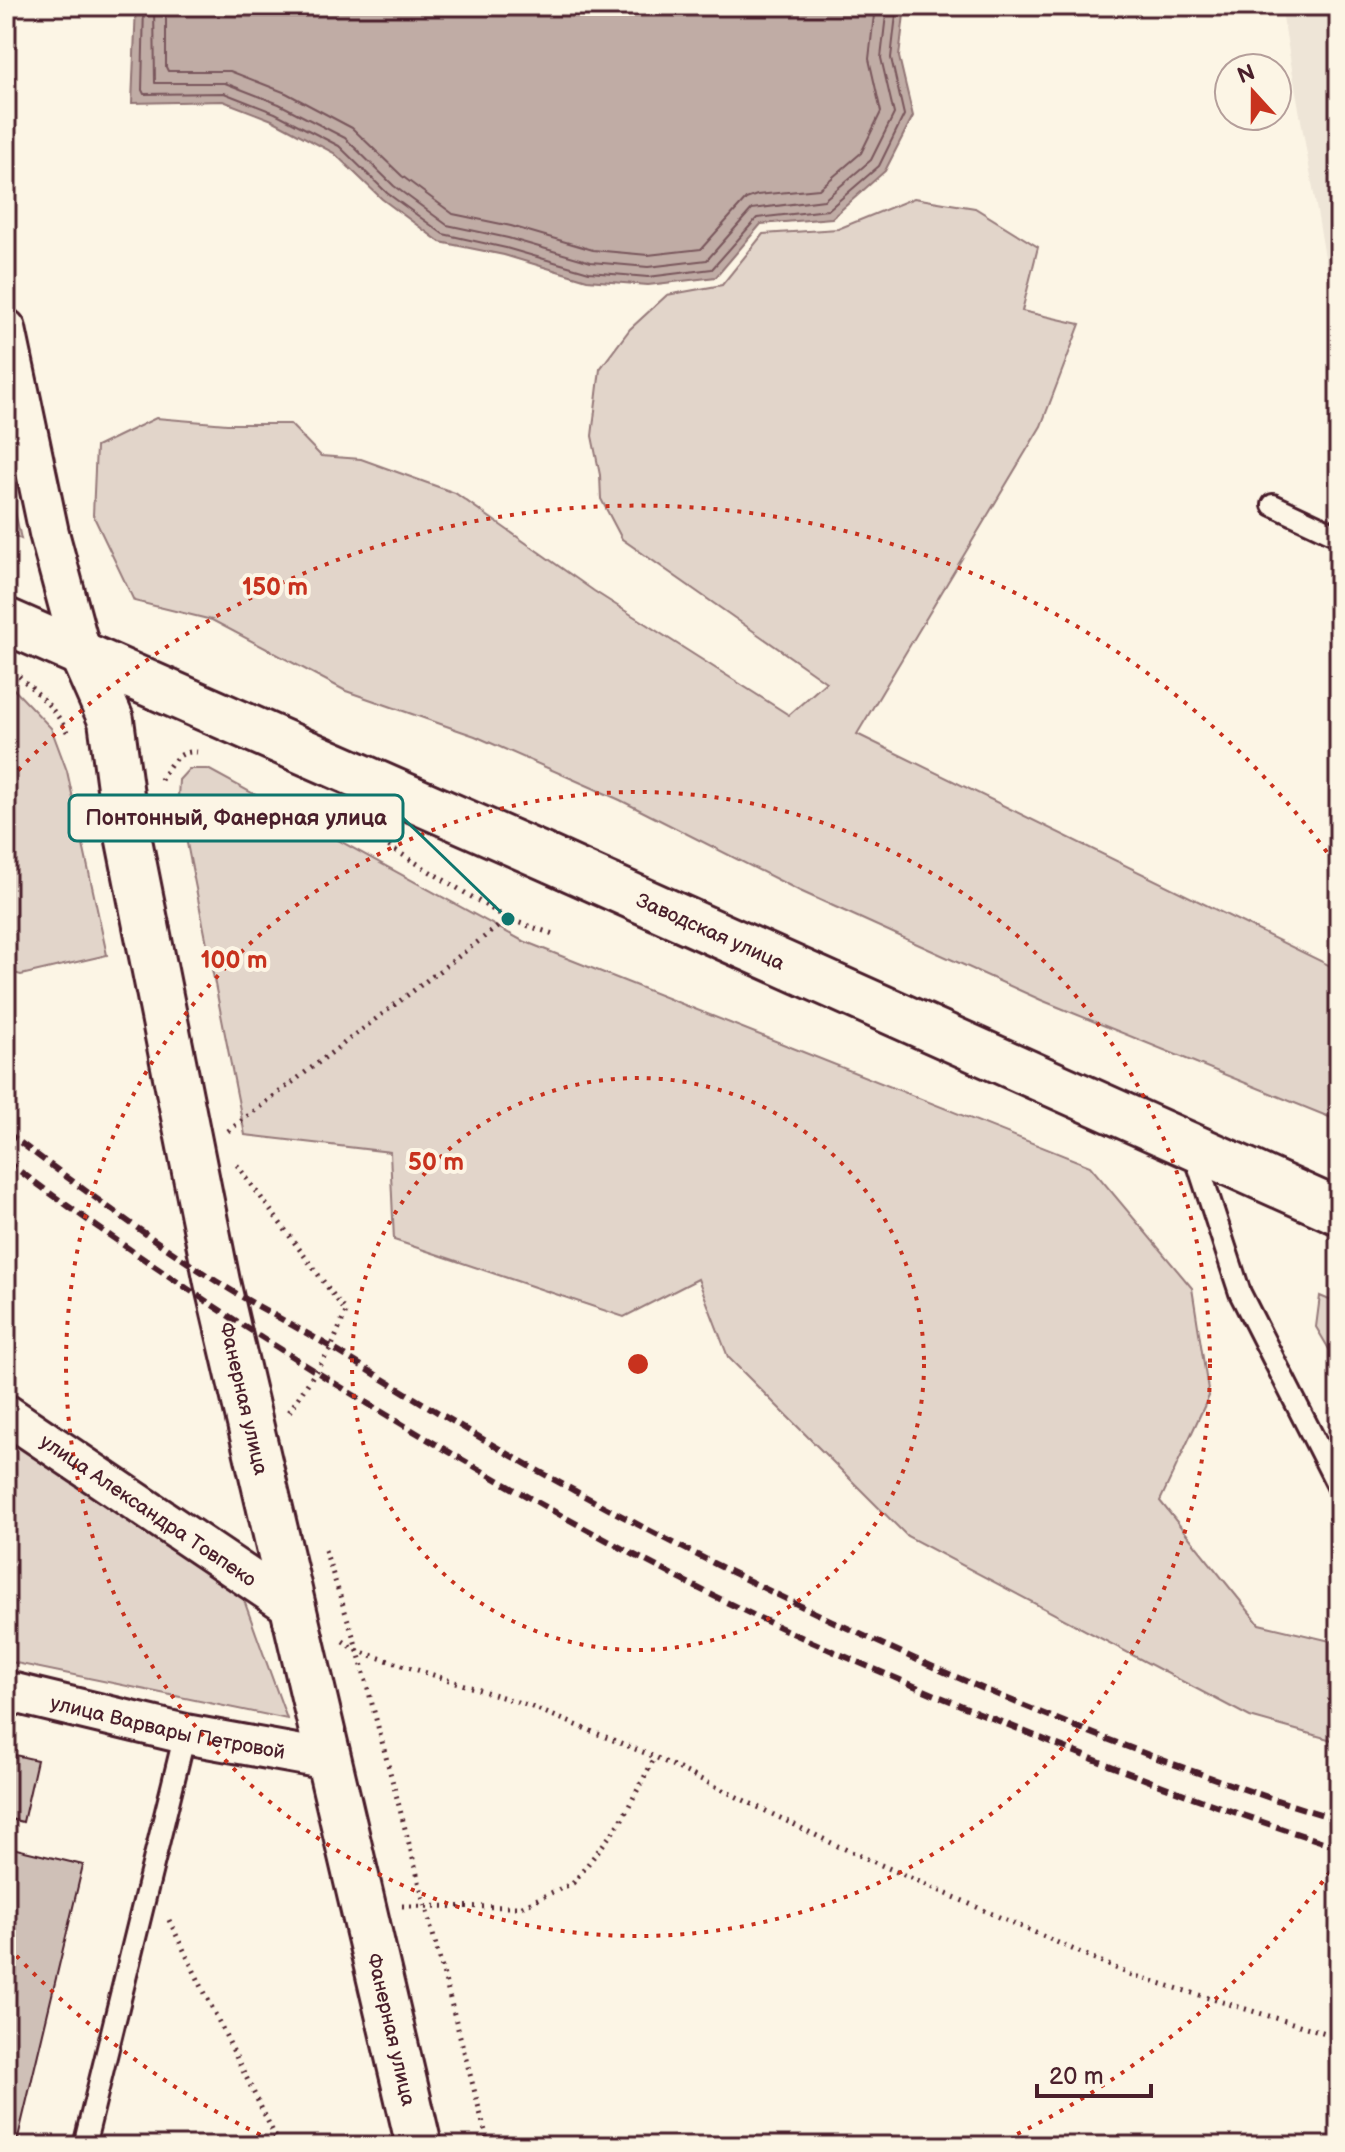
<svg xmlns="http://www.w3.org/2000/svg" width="1345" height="2152" viewBox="0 0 1345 2152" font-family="'Balsamiq Sans',sans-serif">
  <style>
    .built { fill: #eee5d7 }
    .green { fill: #e2d5ca; stroke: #967a7a; stroke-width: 2 }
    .water { fill: #c0aca5; stroke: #917474; stroke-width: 2 }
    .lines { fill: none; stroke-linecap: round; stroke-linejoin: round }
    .shore { stroke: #79575c; stroke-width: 2 }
    .building { fill: #cfc0b7; stroke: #4a1f2b; stroke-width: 2 }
    .lane-casing { stroke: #4a1f2b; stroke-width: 26 }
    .street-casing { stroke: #4a1f2b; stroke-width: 44 }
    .secondary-casing { stroke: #4a1f2b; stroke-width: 50 }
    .primary-casing { stroke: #4a1f2b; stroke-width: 50 }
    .path { stroke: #4a1f2b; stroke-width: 5; stroke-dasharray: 2 6; stroke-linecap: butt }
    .lane { stroke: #fcf5e5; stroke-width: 20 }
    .street { stroke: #fcf5e5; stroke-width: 38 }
    .secondary { stroke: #fcf5e5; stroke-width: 44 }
    .primary { stroke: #fcf5e5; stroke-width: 44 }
    .rail { stroke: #4a1f2b; stroke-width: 6; stroke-dasharray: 12 6; stroke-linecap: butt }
    .ring { fill: none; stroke: #c8321e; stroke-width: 4; stroke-dasharray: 4 8 }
    .labels { text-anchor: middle; stroke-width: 8; stroke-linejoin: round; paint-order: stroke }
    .street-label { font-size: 20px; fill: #4a1f2b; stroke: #fcf5e5 }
    .centre { fill: #c8321e; stroke: #fcf5e5; stroke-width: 4 }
    .ring-label { font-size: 24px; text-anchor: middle; font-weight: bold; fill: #c8321e; stroke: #fcf5e5; stroke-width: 8; stroke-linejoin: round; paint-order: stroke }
    .leader { fill: none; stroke: #0f766e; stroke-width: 3 }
    .callout-dot { fill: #0f766e; stroke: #fcf5e5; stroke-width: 3 }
    .callout { fill: #fcf5e5; stroke: #0f766e; stroke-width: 3 }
    .callout-label { font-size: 22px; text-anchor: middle; font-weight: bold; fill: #4a1f2b }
  </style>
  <rect width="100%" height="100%" fill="#fcf5e5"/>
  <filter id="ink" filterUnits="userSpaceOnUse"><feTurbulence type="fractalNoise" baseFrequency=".0125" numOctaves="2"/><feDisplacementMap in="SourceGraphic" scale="16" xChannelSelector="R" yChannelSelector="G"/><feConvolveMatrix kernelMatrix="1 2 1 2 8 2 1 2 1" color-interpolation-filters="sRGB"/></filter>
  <g filter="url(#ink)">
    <!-- built -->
    <path class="built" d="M1281,6H1339V285L1329,280Z"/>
    <!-- green -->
    <g class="green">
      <path d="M914,198L975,208L1038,247L1022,311L1080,324L1041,426L857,734L1339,970V1121L1041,1000L800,891L620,800L475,736L346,691L212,620L134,601L93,515L96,447L156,418L227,424H290L321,456L361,459L455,493L594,591L789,715L826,682L622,539L601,499L600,475L592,436L600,369L630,329L667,295L722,285L763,234L838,229Z"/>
      <path d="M6,471L21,539L6,532Z"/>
      <path d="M6,681L51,728L67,771L107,955L21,975L6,971Z"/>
      <path d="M189,769H208L521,940L1090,1166L1192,1288L1209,1396L1160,1501L1259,1624L1339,1643V1742L1250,1717L907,1536L728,1357L698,1279L624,1317L394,1240L390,1152L245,1135L178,798L179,780Z"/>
      <path d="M1320,1296L1339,1304V1366L1316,1327Z"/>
      <path d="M6,1430L237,1581L287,1719L6,1661Z"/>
    </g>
    <!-- water -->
    <path class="water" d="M136,6H905L899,57L913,116L885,171L832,218L761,224L716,277L648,285L587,280L504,255L440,242L382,199L334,153L272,120L223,101L132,103Z"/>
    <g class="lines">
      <!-- shore -->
      <g class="shore">
        <path d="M144,6L142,90L144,94L224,93L275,113L339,146L387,193L443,234L506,248L589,272L648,277L712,269L757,218L828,210L879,166L904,115L891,58L897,6"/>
        <path d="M154,6L155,83H225L279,104L345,138L394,186L447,225L508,238L591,262L648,267L707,260L752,209L824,200L871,160L894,114L881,58L887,6"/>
        <path d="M166,6V67L168,71H230L286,93L352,128L402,176L453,214L511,226L593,250L648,255L701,249L746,199L757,195L819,189L861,153L881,112L869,59L875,6"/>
      </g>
    </g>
    <!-- building -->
    <g class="building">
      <path d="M6,1753L37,1760L23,1822L6,1818Z"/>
      <path d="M8,1847L83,1865L16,2146H6Z"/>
    </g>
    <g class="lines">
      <!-- lane casing -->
      <g class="lane-casing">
        <g id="lane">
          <path d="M1273,505L1339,536"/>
          <path d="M1193,1149L1240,1293L1339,1488"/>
          <path d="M84,2146L185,1734"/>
        </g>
      </g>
      <!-- street casing -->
      <g class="street-casing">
        <g id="street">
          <path d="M6,329L49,533L81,652"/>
          <path id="s1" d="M6,1414L292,1607"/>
          <path id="s2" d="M6,1691L185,1734L329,1760"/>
        </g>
      </g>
      <!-- secondary casing -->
      <g class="secondary-casing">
        <g id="secondary">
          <path id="s3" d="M81,652L111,720L123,810L217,1282L419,2146"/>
        </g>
      </g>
      <!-- primary casing -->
      <g class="primary-casing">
        <g id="primary">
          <path id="s4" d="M6,621L547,858L1339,1212"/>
        </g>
      </g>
      <!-- path -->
      <g class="path">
        <path d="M13,671C35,691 57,709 69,736"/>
        <path d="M161,780C169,765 178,750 197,752"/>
        <path d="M334,813L508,919L553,934"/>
        <path d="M228,1131L508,919"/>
        <path d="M237,1165L346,1312L331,1348L289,1412"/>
        <path d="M325,1550L358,1651L489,2146"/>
        <path d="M343,1641L358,1651L527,1705L655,1757L838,1846L1129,1974L1339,2037"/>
        <path d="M402,1906L520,1907L573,1883L620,1823L655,1757"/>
        <path d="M169,1920L280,2146"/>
      </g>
      <!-- lane -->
      <use href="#lane" class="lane"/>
      <!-- street -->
      <use href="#street" class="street"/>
      <!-- secondary -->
      <use href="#secondary" class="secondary"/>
      <!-- primary -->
      <use href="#primary" class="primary"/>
      <!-- rail -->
      <g class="rail">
        <path d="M6,1132C75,1183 144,1235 216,1281C254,1305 295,1326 334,1349C414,1398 493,1447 575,1491C816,1621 1077,1739 1339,1820"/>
        <path d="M6,1161C221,1320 450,1460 688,1583C788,1634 894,1678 999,1721C1111,1767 1223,1811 1339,1847"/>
      </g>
    </g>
  </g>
  <!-- distance rings -->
  <g class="ring">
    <circle cx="638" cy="1364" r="286"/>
    <circle cx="638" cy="1364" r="572"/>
    <path d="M1337 1862A858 858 0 0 1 994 2145M282 2145A858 858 0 0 1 10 1949M10 779A858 858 0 0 1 1337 866"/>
  </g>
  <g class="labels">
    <!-- street labels -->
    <g class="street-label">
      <text dy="7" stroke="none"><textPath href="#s4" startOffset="770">Заводская улица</textPath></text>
      <text dy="7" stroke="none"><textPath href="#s3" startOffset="766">Фанерная улица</textPath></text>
      <text dy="7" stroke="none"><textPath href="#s1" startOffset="172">улица Александра Товпеко</textPath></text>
      <text dy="7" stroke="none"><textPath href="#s2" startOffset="166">улица Варвары Петровой</textPath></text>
      <text dy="7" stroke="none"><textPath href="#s3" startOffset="1414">Фанерная улица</textPath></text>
    </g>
  </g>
  <circle cx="638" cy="1364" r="12" class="centre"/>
  <g class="ring-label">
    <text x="275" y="595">150 m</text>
    <text x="234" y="968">100 m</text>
    <text x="436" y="1170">50 m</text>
  </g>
  <!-- callouts -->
  <path class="leader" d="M508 919L403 818"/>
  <circle class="callout-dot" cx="508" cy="919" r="8"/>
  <rect class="callout" x="69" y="795" width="334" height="46" rx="8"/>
  <g class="callout-label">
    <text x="236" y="825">Понтонный, Фанерная улица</text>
  </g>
  <!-- margin -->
  <rect width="1345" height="2152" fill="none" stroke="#fcf5e5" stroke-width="32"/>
  <rect x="16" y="16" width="1313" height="2120" fill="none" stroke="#4a1f2b" stroke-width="3" filter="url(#ink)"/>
  <!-- north arrow -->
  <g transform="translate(1253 92) rotate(339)"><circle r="38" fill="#fcf5e5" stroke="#b59f9b" stroke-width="2"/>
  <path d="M0-6L14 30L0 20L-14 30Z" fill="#c8321e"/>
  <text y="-12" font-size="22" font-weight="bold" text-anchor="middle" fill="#4a1f2b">N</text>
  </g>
  <!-- scale -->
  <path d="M1037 2084v12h114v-12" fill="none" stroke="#4a1f2b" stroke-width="4"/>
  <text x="1049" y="2084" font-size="24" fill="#4a1f2b" stroke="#fcf5e5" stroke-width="6" paint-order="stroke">20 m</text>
</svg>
